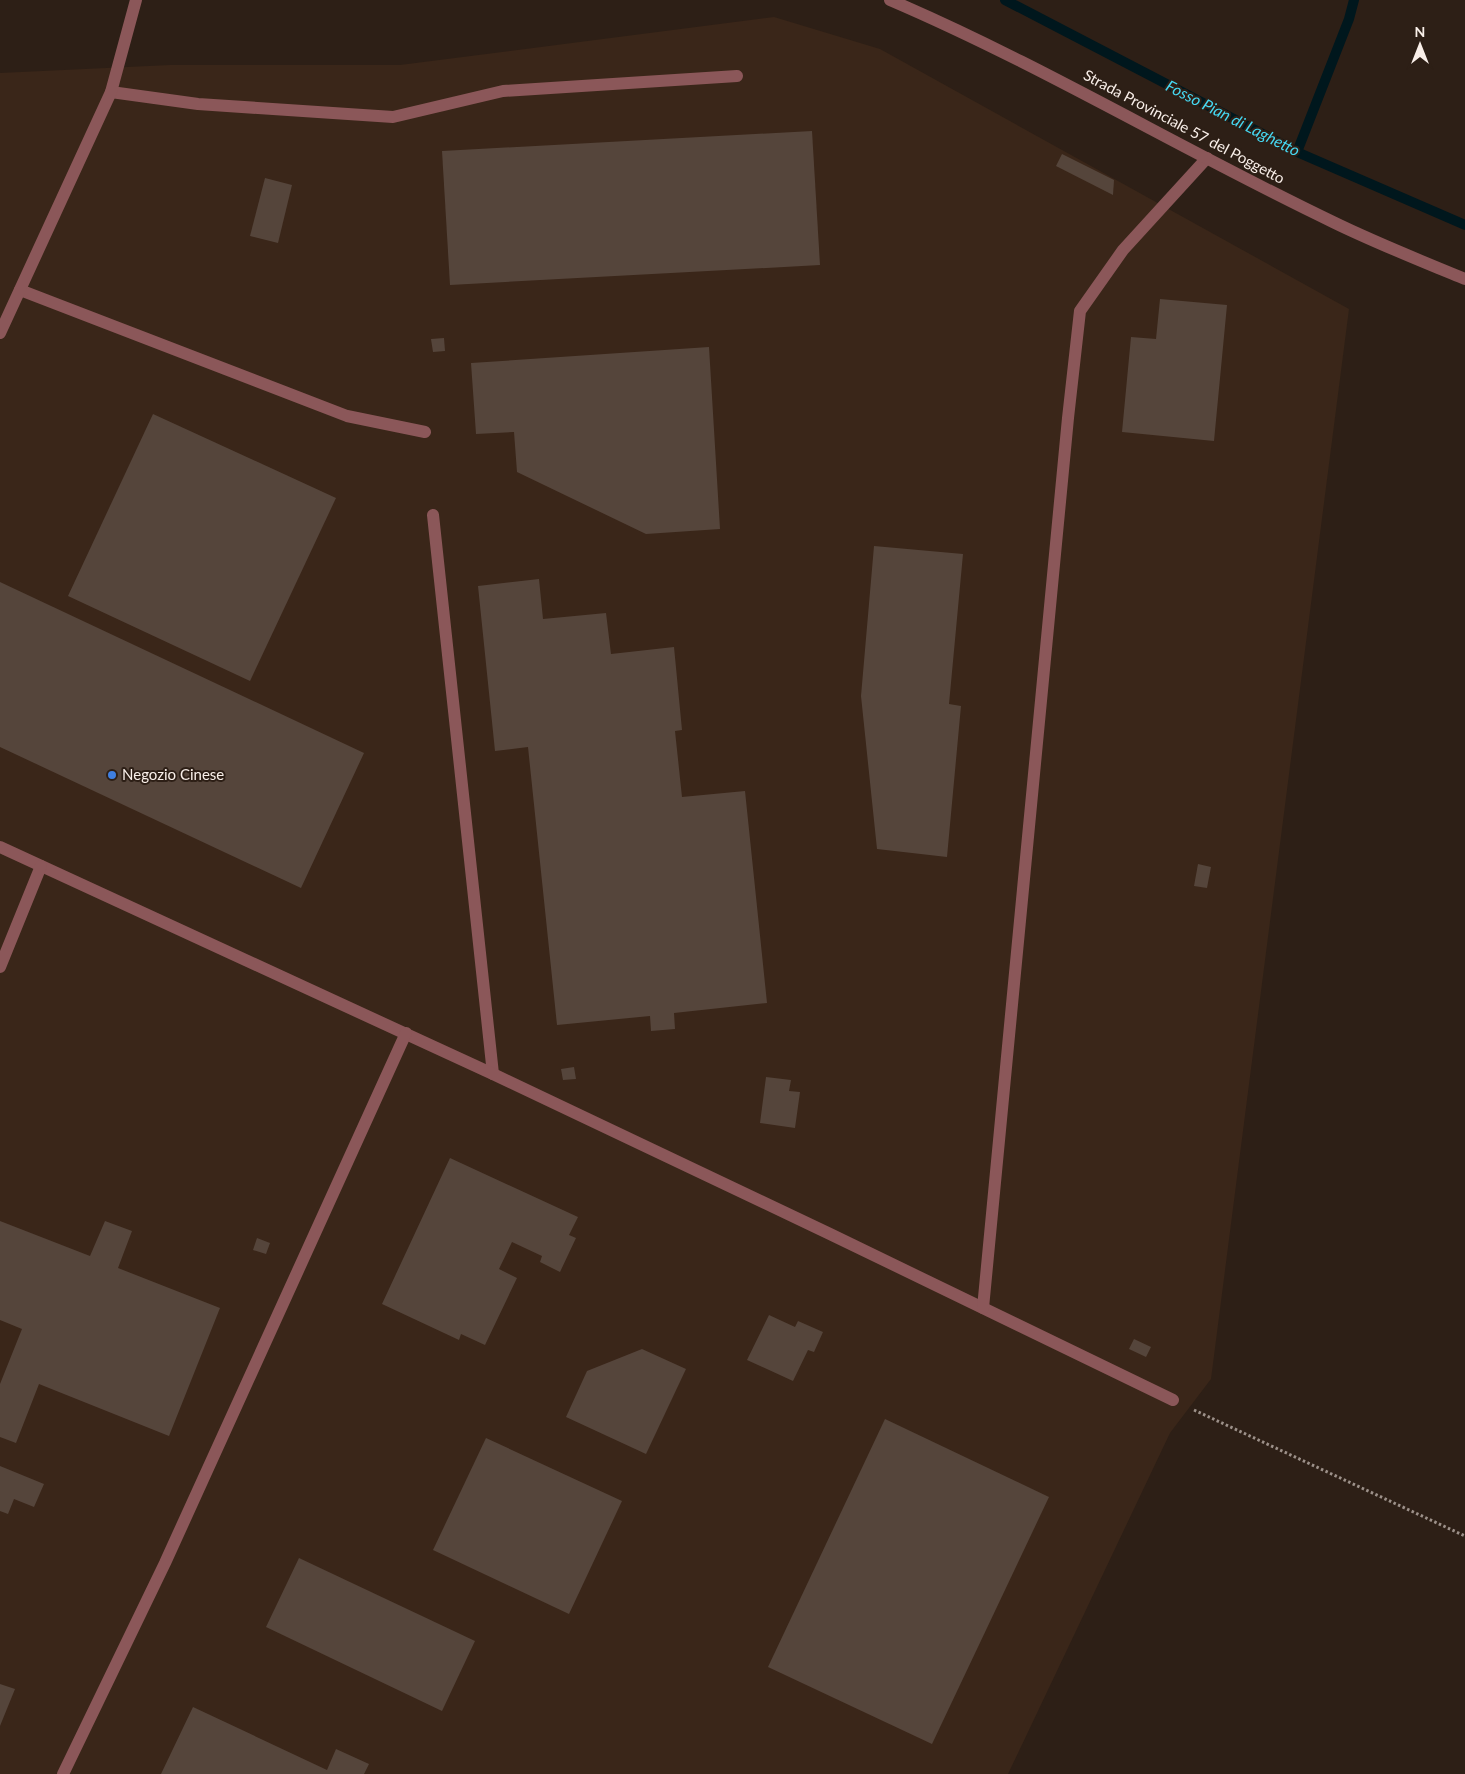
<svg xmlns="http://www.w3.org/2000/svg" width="1465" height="1774" viewBox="0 0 1465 1774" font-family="Lato,sans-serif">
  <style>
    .built { fill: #3a2619 }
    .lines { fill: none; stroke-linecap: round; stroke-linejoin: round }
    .stream { stroke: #00171d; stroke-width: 10 }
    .building { fill: #55453b }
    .path { stroke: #9c9089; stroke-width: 3; stroke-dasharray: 2.5 2.5; stroke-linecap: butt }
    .service { stroke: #8b5759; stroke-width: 12 }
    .minor { stroke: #8b5759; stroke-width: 12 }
    .tertiary { stroke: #8b5759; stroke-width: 12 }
    .shop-dot { fill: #3f7fe0; stroke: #2d1f16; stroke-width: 2 }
    .labels { text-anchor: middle; stroke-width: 4; stroke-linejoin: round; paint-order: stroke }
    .street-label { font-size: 15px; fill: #f9efe9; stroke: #2d1f16 }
    .poi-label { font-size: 15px; fill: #f9efe9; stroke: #2d1f16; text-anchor: start }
    .water-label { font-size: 16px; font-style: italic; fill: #46d8f2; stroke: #2d1f16 }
  </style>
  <rect width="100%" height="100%" fill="#2d1f16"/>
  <!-- built -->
  <path class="built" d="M774,17L880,49L1349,309L1211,1379L1170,1433L1008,1774H0V73L170,65H400Z"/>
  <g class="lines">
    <!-- stream -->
    <g class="stream">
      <path d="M1005,0L1297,152L1465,225"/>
      <path d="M1297,152L1349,19L1354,0"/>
    </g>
  </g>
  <!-- building -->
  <g class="building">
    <path d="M812,131L820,265L450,285L442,151Z"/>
    <path d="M1062,154L1114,180L1113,195L1056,166Z"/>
    <path d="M265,178L292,185L278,243L250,236Z"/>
    <path d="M1160,299L1227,305L1214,441L1122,432L1131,337L1156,339Z"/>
    <path d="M444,338L445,351L433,352L431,339Z"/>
    <path d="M709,347L720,529L646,534L517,472L514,432L476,434L471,363Z"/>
    <path d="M153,414L336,498L250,681L68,596Z"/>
    <path d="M874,546L963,554L949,704L961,706L947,857L877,849L861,696Z"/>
    <path d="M539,579L543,619L606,613L611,654L674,647L682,730L675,731L682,797L745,791L767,1003L674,1013L675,1029L651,1031L650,1016L557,1025L528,747L495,751L478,586Z"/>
    <path d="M0,582L364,753L301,888L0,747Z"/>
    <path d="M1198,864L1211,867L1207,888L1194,886Z"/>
    <path d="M574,1067L576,1079L563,1080L561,1069Z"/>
    <path d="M766,1077L791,1080L789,1091L800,1092L795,1128L760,1123Z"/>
    <path d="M450,1158L578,1217L569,1235L576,1238L560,1272L540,1262L542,1256L512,1242L499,1269L517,1278L485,1345L461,1334L459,1340L382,1304Z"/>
    <path d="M0,1221L90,1256L105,1221L132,1231L118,1268L220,1308L169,1436L39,1384L16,1443L0,1437V1384L22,1329L0,1320Z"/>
    <path d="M257,1238L270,1243L266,1254L253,1250Z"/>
    <path d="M769,1315L795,1327L798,1321L823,1332L814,1352L808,1350L793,1381L747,1360Z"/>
    <path d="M1134,1339L1151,1347L1146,1357L1129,1349Z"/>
    <path d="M642,1349L686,1369L646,1454L566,1417L587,1371Z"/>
    <path d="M885,1419L1049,1497L932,1744L768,1667Z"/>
    <path d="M486,1438L622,1501L569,1614L433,1550Z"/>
    <path d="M0,1466L44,1484L34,1507L14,1499L8,1514L0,1511Z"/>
    <path d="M299,1558L475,1641L442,1711L266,1627Z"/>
    <path d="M0,1684L15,1689L0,1726Z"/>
    <path d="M193,1707L327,1770L336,1749L369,1764L364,1774H161Z"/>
  </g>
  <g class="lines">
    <!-- path -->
    <path class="path" d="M1194,1410L1465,1536"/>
    <!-- service -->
    <g class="service">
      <path d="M111,92L198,104L393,117L503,91L737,76"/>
      <path d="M20,290L347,416L425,432"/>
      <path d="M433,515L493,1074"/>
    </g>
    <!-- minor -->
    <g class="minor">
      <path d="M0,333L111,92L136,0"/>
      <path d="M0,847L493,1074L830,1234L1173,1400"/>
      <path d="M0,967L41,866"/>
      <path d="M983,1308L1068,418L1080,311L1123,250L1207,158"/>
      <path d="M63,1774L165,1563L406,1033"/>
    </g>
    <!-- tertiary -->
    <path class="tertiary" d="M890,0C1042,65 1184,151 1333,222C1376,243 1421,261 1465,279"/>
  </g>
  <!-- markers -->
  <circle class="shop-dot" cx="112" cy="775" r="5"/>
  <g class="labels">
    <!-- street labels -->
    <g class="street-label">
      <text transform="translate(1184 127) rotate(28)" y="5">Strada Provinciale 57 del Poggetto</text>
    </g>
    <!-- poi labels -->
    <g class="poi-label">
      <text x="122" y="780">Negozio Cinese</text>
    </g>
    <!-- water labels -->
    <g class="water-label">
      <text transform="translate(1233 118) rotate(27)" y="6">Fosso Pian di Laghetto</text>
    </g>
  </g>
  <!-- north arrow -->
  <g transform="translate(1420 45)" stroke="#2d1f16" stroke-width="4" paint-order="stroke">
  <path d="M0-4L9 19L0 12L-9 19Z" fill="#f9efe9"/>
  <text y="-8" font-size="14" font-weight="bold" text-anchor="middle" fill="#f9efe9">N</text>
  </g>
</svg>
